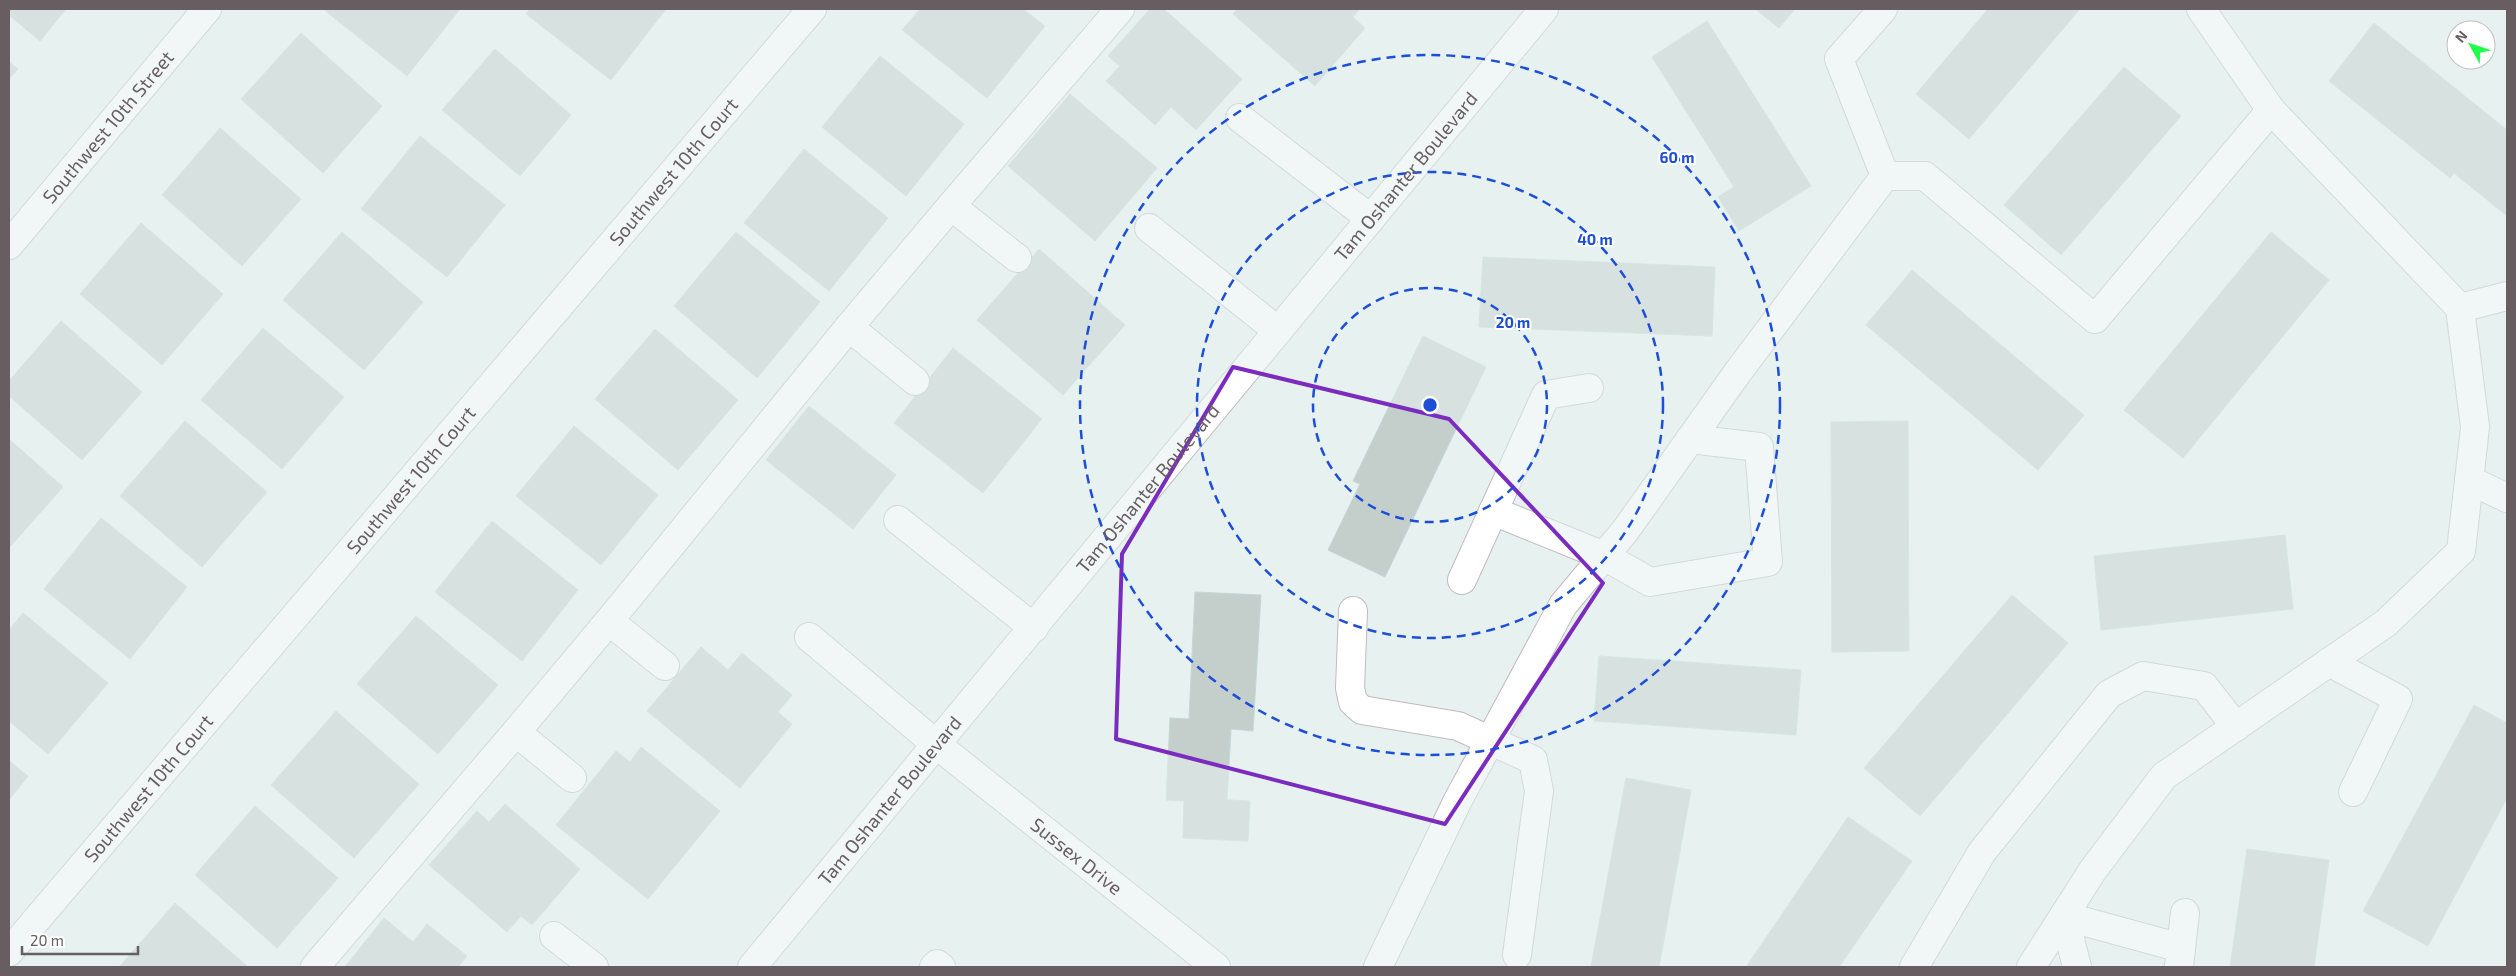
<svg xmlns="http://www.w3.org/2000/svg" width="2516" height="976" viewBox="0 0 2516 976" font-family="'Exo 2',sans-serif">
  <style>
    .building { fill: #c4cfcc; stroke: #c3d7d3 }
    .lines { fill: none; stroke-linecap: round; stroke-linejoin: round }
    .minor-casing { stroke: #c2babd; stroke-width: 30 }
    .minor { stroke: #fff; stroke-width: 28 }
    .marked { fill: none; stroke: #7b2cbf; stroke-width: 4; stroke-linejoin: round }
    .ring { fill: none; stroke: #1d4ed8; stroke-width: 2.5; stroke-dasharray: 9 6 }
    .labels { text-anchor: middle; stroke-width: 4; stroke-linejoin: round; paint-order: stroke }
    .street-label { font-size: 19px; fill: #685d61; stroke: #fff }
    .centre { fill: #1d4ed8; stroke: #fff; stroke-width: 2.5 }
    .ring-label { font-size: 15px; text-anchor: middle; font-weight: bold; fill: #1d4ed8; stroke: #fff; stroke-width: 4; stroke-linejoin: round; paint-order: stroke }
  </style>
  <rect width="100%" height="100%" fill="#e6f1f0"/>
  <!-- building -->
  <g class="building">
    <path d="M9,9H66L40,41L9,15Z"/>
    <path d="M323,9H460L407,76Z"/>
    <path d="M530,9H666L611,80L526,14Z"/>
    <path d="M920,9H1023L1045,26L987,98L902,30Z"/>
    <path d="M1150,9H1164L1242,79L1196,130L1171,107L1155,125L1106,81L1120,66L1108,56Z"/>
    <path d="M1237,9H1360L1353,17L1365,28L1315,86L1233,14Z"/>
    <path d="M1755,9H1795L1779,28Z"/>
    <path d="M1988,9H2080L1969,139L1916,94Z"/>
    <path d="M1707,21L1811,186L1739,231L1718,197L1734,187L1652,57Z"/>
    <path d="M2374,23L2507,130V216L2454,173L2450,178L2329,81Z"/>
    <path d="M301,33L382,106L323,173L241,99Z"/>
    <path d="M495,49L571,115L520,176L442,110Z"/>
    <path d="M880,56L964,124L906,196L822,127Z"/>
    <path d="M9,62L18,69L9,79Z"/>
    <path d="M2124,67L2181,116L2061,255L2004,205Z"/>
    <path d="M1070,94L1157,168L1095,241L1008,166Z"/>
    <path d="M220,128L301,199L242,266L162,195Z"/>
    <path d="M420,136L505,205L447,277L361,209Z"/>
    <path d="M804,149L888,218L829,291L744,223Z"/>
    <path d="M141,223L223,294L162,365L80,294Z"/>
    <path d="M342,232L423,302L364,370L283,300Z"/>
    <path d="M736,232L820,302L757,378L674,306Z"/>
    <path d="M2271,232L2329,280L2183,458L2124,410Z"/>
    <path d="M1039,249L1125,325L1063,395L977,320Z"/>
    <path d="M1483,257L1715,267L1712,336L1479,327Z"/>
    <path d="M1912,270L2084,415L2038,470L1866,325Z"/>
    <path d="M61,321L142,392L82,460L9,396V381Z"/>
    <path d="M263,328L344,397L282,469L201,400Z"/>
    <path d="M655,329L738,400L678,470L595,399Z"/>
    <path d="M1423,336L1486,367L1385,577L1328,550L1360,484L1353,481Z"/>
    <path d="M953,348L1042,419L983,493L894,423Z"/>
    <path d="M809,406L896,475L853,529L766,460Z"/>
    <path d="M185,421L267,492L202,567L120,496Z"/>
    <path d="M1908,421L1909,651L1832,652L1831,422Z"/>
    <path d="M574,426L658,495L601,565L516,496Z"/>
    <path d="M9,439L63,487L9,548Z"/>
    <path d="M101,518L187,587L130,659L44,589Z"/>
    <path d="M492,521L578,590L522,661L435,592Z"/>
    <path d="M2285,535L2293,609L2101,630L2094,556Z"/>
    <path d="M1195,592L1261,595L1253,731L1231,729L1227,800L1250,801L1248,841L1183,838L1184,801L1166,800L1170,718L1189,719Z"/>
    <path d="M2012,595L2068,643L1920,816L1864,768Z"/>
    <path d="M23,613L108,683L48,754L9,721V630Z"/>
    <path d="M416,616L498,685L438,754L357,684Z"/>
    <path d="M701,647L728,670L742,653L792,695L778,712L792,724L740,788L647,711Z"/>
    <path d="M1599,656L1801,670L1796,735L1594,721Z"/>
    <path d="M2474,705L2507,723V798L2428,946L2363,911Z"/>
    <path d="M336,711L419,784L354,858L271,785Z"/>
    <path d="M641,747L720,811L648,899L556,825L616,751L630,762Z"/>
    <path d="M9,761L28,776L9,800Z"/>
    <path d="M1626,778L1691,790L1659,967H1591Z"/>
    <path d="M505,804L580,869L532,925L521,916L507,932L429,865L477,811L489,822Z"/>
    <path d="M255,806L338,878L277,948L195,875Z"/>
    <path d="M1848,817L1912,861L1839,967H1746Z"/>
    <path d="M2247,849L2329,860L2314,967H2230Z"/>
    <path d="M175,903L248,967H119Z"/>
    <path d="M384,918L413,942L427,924L467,956L458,967H345Z"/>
  </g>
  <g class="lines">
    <!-- minor casing -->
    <g class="minor-casing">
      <g id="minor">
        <path d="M1240,118L1371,219"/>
        <path d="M1885,176H1925L2095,319L2271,110"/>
        <path d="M951,206L1120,9"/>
        <path d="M1149,228L1278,331"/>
        <path id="s1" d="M9,245L207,9"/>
        <path d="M2460,308L2507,296"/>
        <path d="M849,327L951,206L1017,258"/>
        <path d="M2469,480L2507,498"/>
        <path d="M1493,511L1604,556L1650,582L1768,562L1759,447L1690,439"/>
        <path d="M898,520L1034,628"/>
        <path d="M1462,580L1546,395L1589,388"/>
        <path d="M1353,611L1350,688L1353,702L1362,710L1458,726L1533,760L1539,791L1517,955"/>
        <path d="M609,621L849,327L915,381"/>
        <path id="s2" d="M809,637L937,745L1216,967"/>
        <path d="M2329,662L2398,699L2353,792"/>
        <path d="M516,732L609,621L665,666"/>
        <path d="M2064,916L2181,948"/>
        <path d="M2064,916L2077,967"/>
        <path d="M554,936L594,967"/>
        <path id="s3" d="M9,952L812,9"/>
        <path d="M315,967L516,732L572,778"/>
        <path id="s4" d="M752,967L1544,9"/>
        <path d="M934,967L937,964L941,967"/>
        <path d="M1378,967L1457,802L1563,605L1625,531L1738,372L1885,176L1839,59L1883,9"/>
        <path d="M1914,967L1982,852L2109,694L2143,676L2204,686L2236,727"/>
        <path d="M2031,967L2093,870L2164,776L2386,623L2461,551L2475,427L2460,308L2271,110L2201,9"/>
        <path d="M2179,967L2185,913"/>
      </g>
    </g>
    <!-- minor -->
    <use href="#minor" class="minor"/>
  </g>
  <!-- marked area -->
  <path d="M0 0H2516V976H0ZM1233,367L1449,419L1603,583L1445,824L1116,739L1122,554Z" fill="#e6f1f0" fill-opacity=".55" fill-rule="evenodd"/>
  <path class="marked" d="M1233,367L1449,419L1603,583L1445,824L1116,739L1122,554Z"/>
  <!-- distance rings -->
  <g class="ring">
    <circle cx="1430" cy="405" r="117"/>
    <circle cx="1430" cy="405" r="233"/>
    <circle cx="1430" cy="405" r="350"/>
  </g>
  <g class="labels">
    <!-- street labels -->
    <g class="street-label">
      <text dy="7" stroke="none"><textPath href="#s1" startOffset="154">Southwest 10th Street</textPath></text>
      <text dy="7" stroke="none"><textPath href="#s3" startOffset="1025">Southwest 10th Court</textPath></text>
      <text dy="7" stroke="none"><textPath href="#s4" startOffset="1026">Tam Oshanter Boulevard</textPath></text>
      <text dy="7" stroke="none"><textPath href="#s3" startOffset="620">Southwest 10th Court</textPath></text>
      <text dy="7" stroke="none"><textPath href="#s4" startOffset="621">Tam Oshanter Boulevard</textPath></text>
      <text dy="7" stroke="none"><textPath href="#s3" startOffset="215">Southwest 10th Court</textPath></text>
      <text dy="7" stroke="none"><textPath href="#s4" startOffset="216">Tam Oshanter Boulevard</textPath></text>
      <text dy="7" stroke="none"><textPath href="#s2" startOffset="346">Sussex Drive</textPath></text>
    </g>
  </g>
  <circle cx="1430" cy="405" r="8" class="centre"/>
  <g class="ring-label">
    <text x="1677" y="163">60 m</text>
    <text x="1595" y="245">40 m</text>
    <text x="1513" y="328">20 m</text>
  </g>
  <!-- border -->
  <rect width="2516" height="976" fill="none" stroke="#685d61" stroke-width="20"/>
  <!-- north arrow -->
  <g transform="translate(2471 45) rotate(310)"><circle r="24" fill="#ffffff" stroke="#c3bec0"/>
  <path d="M0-4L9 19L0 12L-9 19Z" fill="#22fb4b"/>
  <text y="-8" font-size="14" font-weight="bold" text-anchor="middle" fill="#685d61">N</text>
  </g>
  <!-- scale -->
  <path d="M22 946v8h116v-8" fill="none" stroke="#685d61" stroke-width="2.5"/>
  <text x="30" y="946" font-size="15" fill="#685d61" stroke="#ffffff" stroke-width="4" paint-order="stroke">20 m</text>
</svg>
